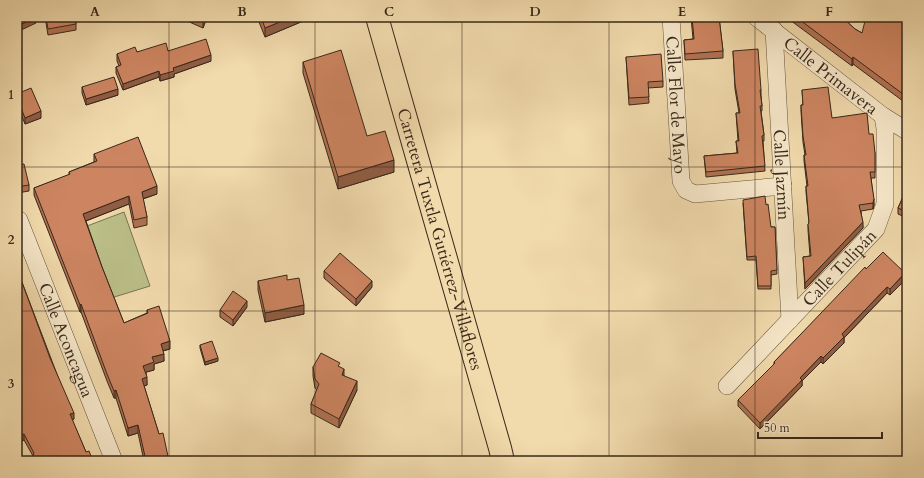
<svg xmlns="http://www.w3.org/2000/svg" width="924" height="478" viewBox="0 0 924 478" font-family="Cardo,serif">
  <style>
    .green { fill: #bbbf88; stroke: #7a7451 }
    .lines { fill: none; stroke-linecap: round; stroke-linejoin: round }
    .minor-casing { stroke: #66543e; stroke-width: 18 }
    .major-casing { stroke: #38281a; stroke-width: 24 }
    .minor { stroke: #f6e7c9; stroke-width: 17 }
    .major { stroke: #f1daac; stroke-width: 22 }
    .wall { fill: #b07253; stroke: #38281a }
    .shaded-wall { fill: #905d44; stroke: #38281a }
    .building { fill: #cd8561; stroke: #38281a }
    .grid { fill: none; stroke: #38281a; stroke-width: 1; stroke-opacity: 0.55 }
    .labels { text-anchor: middle; stroke-width: 3; stroke-linejoin: round; paint-order: stroke }
    .street-label { font-size: 17px; fill: #38281a; stroke: #f6e7c9 }
    .neatline { fill: none; stroke: #38281a; stroke-width: 1.5 }
    .grid-label { font-size: 13px; text-anchor: middle; font-weight: bold; fill: #38281a }
  </style>
  <rect width="100%" height="100%" fill="#f1daac"/>
  <filter id="stains"><feTurbulence type="fractalNoise" baseFrequency=".005" numOctaves="4"/><feColorMatrix values="0 0 0 0 .2 0 0 0 0 .09 0 0 0 0 .02 0 0 0 .5 -.17"/></filter>
  <radialGradient id="worn" r=".72"><stop offset=".6" stop-color="#630" stop-opacity="0"/><stop offset="1" stop-color="#630" stop-opacity=".3"/></radialGradient>
  <!-- green -->
  <path class="green" d="M124,212L150,286L111,298L87,226Z"/>
  <g class="lines">
    <!-- minor casing -->
    <g class="minor-casing">
      <g id="minor">
        <path id="s1" d="M671,17L681,181L686,190L695,194L783,186"/>
        <path id="s2" d="M756,17L883,116L907,131"/>
        <path id="s3" d="M774,30L790,320"/>
        <path id="s4" d="M17,220H19L114,461"/>
        <path id="s5" d="M727,386L876,229L885,204V128L883,116"/>
      </g>
    </g>
    <!-- major casing -->
    <g class="major-casing">
      <g id="major">
        <path id="s6" d="M377,17L500,448L503,461"/>
      </g>
    </g>
    <!-- minor -->
    <use href="#minor" class="minor"/>
    <!-- major -->
    <use href="#major" class="major"/>
  </g>
  <!-- wall -->
  <g class="wall">
    <path d="M45,17H75L76,24V30L48,35Z"/>
    <path d="M178,17H207L203,28Z"/>
    <path d="M259,17H308V19L265,37L259,22Z"/>
    <path d="M691,17H719L723,51V58L685,60L684,40L693,39Z"/>
    <path d="M786,17H842L855,29L862,33L907,17V104L853,64L852,66Z"/>
    <path d="M168,51L211,61L174,74V77L160,81L159,77L123,90L116,73V67L119,66L117,61V54L137,52Z"/>
    <path d="M733,51L761,90V95L762,106V111H761L764,135V141H763L765,171L706,177L704,156L737,153L736,141H738L736,113H739L735,89Z"/>
    <path d="M626,57L663,81V87L648,88L649,103L629,105Z"/>
    <path d="M303,62L367,136L394,172L338,189L303,73Z"/>
    <path d="M82,87L118,95L86,105L82,93Z"/>
    <path d="M802,90L832,118L869,134L875,153V178H871L874,205L873,209L861,211L863,228L805,289L803,257L810,256L808,230V224L809,223L806,192V186H807L804,161V155H805L803,142L801,111V105H803Z"/>
    <path d="M17,94L41,118L25,124L17,104Z"/>
    <path d="M94,154L157,194L143,199L147,217V225L134,228L129,204L86,221L102,267L124,323L147,313V310L170,349L163,351L164,361L154,364V370L146,372L147,385L144,386L159,434L169,461H144L138,433L128,436L116,398H114L107,381L81,312H80L34,195V188L69,175V172L94,162Z"/>
    <path d="M17,165L29,185V191L17,193Z"/>
    <path d="M907,183V218L898,214V208L907,188Z"/>
    <path d="M743,203L771,227H775L777,274L771,275V289H758L756,260H747Z"/>
    <path d="M17,269L74,419L72,420L86,452L93,461L33,456L24,440L19,442L17,437Z"/>
    <path d="M866,269L905,280L890,295L887,293L844,338V343L823,364L821,362L802,381V386L760,429L738,406V400L774,364V362Z"/>
    <path d="M324,271L372,287L356,306L324,278Z"/>
    <path d="M287,280L304,314L265,322L258,290V281Z"/>
    <path d="M247,307L233,326L220,317V310Z"/>
    <path d="M200,345L218,361L205,365L200,348Z"/>
    <path d="M313,367H340L344,376L357,390L339,428L311,413V404L317,390L315,388L313,376Z"/>
  </g>
  <!-- shaded-wall -->
  <g class="shaded-wall">
    <path d="M205,17H207L203,28V21Z"/>
    <path d="M292,17H308V19L265,37V28Z"/>
    <path d="M36,18V23L17,32V26Z"/>
    <path d="M211,55V61L174,74V77L160,81V75L173,68Z"/>
    <path d="M853,57V64L852,66V59Z"/>
    <path d="M159,71V77L123,90V84Z"/>
    <path d="M118,89V95L86,105V99Z"/>
    <path d="M41,111V118L25,124V118Z"/>
    <path d="M394,160V172L338,189V177Z"/>
    <path d="M157,186V194L142,199V192Z"/>
    <path d="M129,196V204L83,222V214Z"/>
    <path d="M874,199V205L873,209V203Z"/>
    <path d="M863,222V228L805,289V283Z"/>
    <path d="M905,273V280L890,295V289Z"/>
    <path d="M372,281V287L356,306V299Z"/>
    <path d="M887,287V293L844,338V343L823,364V358L842,334Z"/>
    <path d="M247,301V307L233,326V320Z"/>
    <path d="M81,304V312H80V305Z"/>
    <path d="M304,305V314L265,322V313Z"/>
    <path d="M170,341V349L161,351V344Z"/>
    <path d="M164,354V361L154,364V370L143,373V366L152,357Z"/>
    <path d="M821,356V362L802,381V386L760,429V423L800,378Z"/>
    <path d="M218,358V361L205,365V362Z"/>
    <path d="M344,369V378L342,375Z"/>
    <path d="M147,377V385L142,387V379Z"/>
    <path d="M357,381V390L339,428V419Z"/>
    <path d="M116,390V398H114V391Z"/>
    <path d="M74,413V419L70,421V414Z"/>
    <path d="M138,425V433L128,436V428Z"/>
    <path d="M24,434V440L19,442V436Z"/>
  </g>
  <!-- building -->
  <g class="building">
    <path d="M17,17H36V18L17,26Z"/>
    <path d="M46,17H75L76,24L48,29Z"/>
    <path d="M193,17H205L203,21Z"/>
    <path d="M261,17H292L265,28Z"/>
    <path d="M692,17H719L723,51L685,54L684,40L694,39Z"/>
    <path d="M796,17H842L855,29L862,33L866,17H907V97L853,57L852,59Z"/>
    <path d="M206,39L211,55L173,68L174,71L160,75L159,71L123,84L116,67L121,65L117,54L135,47L137,52L166,43L168,51Z"/>
    <path d="M758,49L761,90H760L762,106H760L764,135L762,136L765,166L706,172L704,156L738,153L736,141H739L736,113H740L735,84L733,51Z"/>
    <path d="M341,50L367,136L385,131L394,160L338,177L303,62Z"/>
    <path d="M661,54L663,81L648,82L649,97L629,98L626,57Z"/>
    <path d="M114,77L118,89L86,99L82,87Z"/>
    <path d="M828,87L832,118L867,113L869,134H873L875,153V172H870L874,199L873,203L859,205L863,222L805,283L803,257L811,256L808,224L809,223L806,186H808L804,155H806L803,136L801,105H803L802,90Z"/>
    <path d="M31,88L41,111L25,118L17,98V94Z"/>
    <path d="M138,137L157,186L142,192L147,217L134,220L129,196L83,214L102,267L124,323L148,313L147,310L159,306L170,341L161,344L164,354L152,357L154,362L143,366L147,377L142,379L159,434L163,433L169,461H146L138,425L128,428L116,390L114,391L107,374L81,304L80,305L34,188L70,174L69,172L97,161L94,154Z"/>
    <path d="M24,164L29,185L17,187V165Z"/>
    <path d="M907,188V212L898,208Z"/>
    <path d="M765,196L766,205L768,204L771,227H775L777,270L771,271V286H758L756,256L747,257L743,200Z"/>
    <path d="M883,252L905,273L890,289L887,287L842,334L844,337L823,358L821,356L800,378L802,380L760,423L738,400L775,363L774,362L800,335L865,267L866,269Z"/>
    <path d="M340,253L372,281L356,299L324,271Z"/>
    <path d="M17,269L50,358L74,413L70,414L86,452L89,451L93,461H31L34,453L24,434L19,436L17,431Z"/>
    <path d="M287,275V280L299,278L304,305L265,313L258,281Z"/>
    <path d="M233,291L247,301L233,320L220,310Z"/>
    <path d="M212,341L218,358L205,362L200,345Z"/>
    <path d="M321,353L340,363L338,366L344,369L342,375L357,381L339,419L311,404L319,384L315,379L313,367Z"/>
  </g>
  <!-- grid -->
  <path class="grid" d="M169,17V461M315,17V461M462,17V461M609,17V461M755,17V461M17,167H907M17,311H907"/>
  <g class="labels">
    <!-- street labels -->
    <g class="street-label">
      <text dy="6" stroke="none"><textPath href="#s2" startOffset="95">Calle Primavera</textPath></text>
      <text dy="6" stroke="none"><textPath href="#s1" startOffset="88">Calle Flor de Mayo</textPath></text>
      <text dy="6" stroke="none"><textPath href="#s3" startOffset="145">Calle Jazmín</textPath></text>
      <text dy="6" stroke="none"><textPath href="#s6" startOffset="231">Carretera Tuxtla Gutiérrez-Villaflores</textPath></text>
      <text dy="6" stroke="none"><textPath href="#s5" startOffset="163">Calle Tulipán</textPath></text>
      <text dy="6" stroke="none"><textPath href="#s4" startOffset="131">Calle Aconcagua</textPath></text>
    </g>
  </g>
  <!-- margin -->
  <rect width="924" height="478" fill="none" stroke="#f1daac" stroke-width="44"/>
  <!-- scale -->
  <path d="M758 432v6h124v-6" fill="none" stroke="#38281a" stroke-width="2"/>
  <text x="764" y="432" font-size="12" fill="#38281a" stroke="#f6e7c9" stroke-width="3" paint-order="stroke">50 m</text>
  <rect x="22" y="22" width="880" height="434" class="neatline"/>
  <g class="grid-label">
    <text x="95" y="16">A</text>
    <text x="242" y="16">B</text>
    <text x="389" y="16">C</text>
    <text x="535" y="16">D</text>
    <text x="682" y="16">E</text>
    <text x="829" y="16">F</text>
    <text x="11" y="99">1</text>
    <text x="11" y="244">2</text>
    <text x="11" y="388">3</text>
  </g>
  <rect width="100%" height="100%" filter="url(#stains)"/>
  <rect width="100%" height="100%" fill="url(#worn)"/>
</svg>
